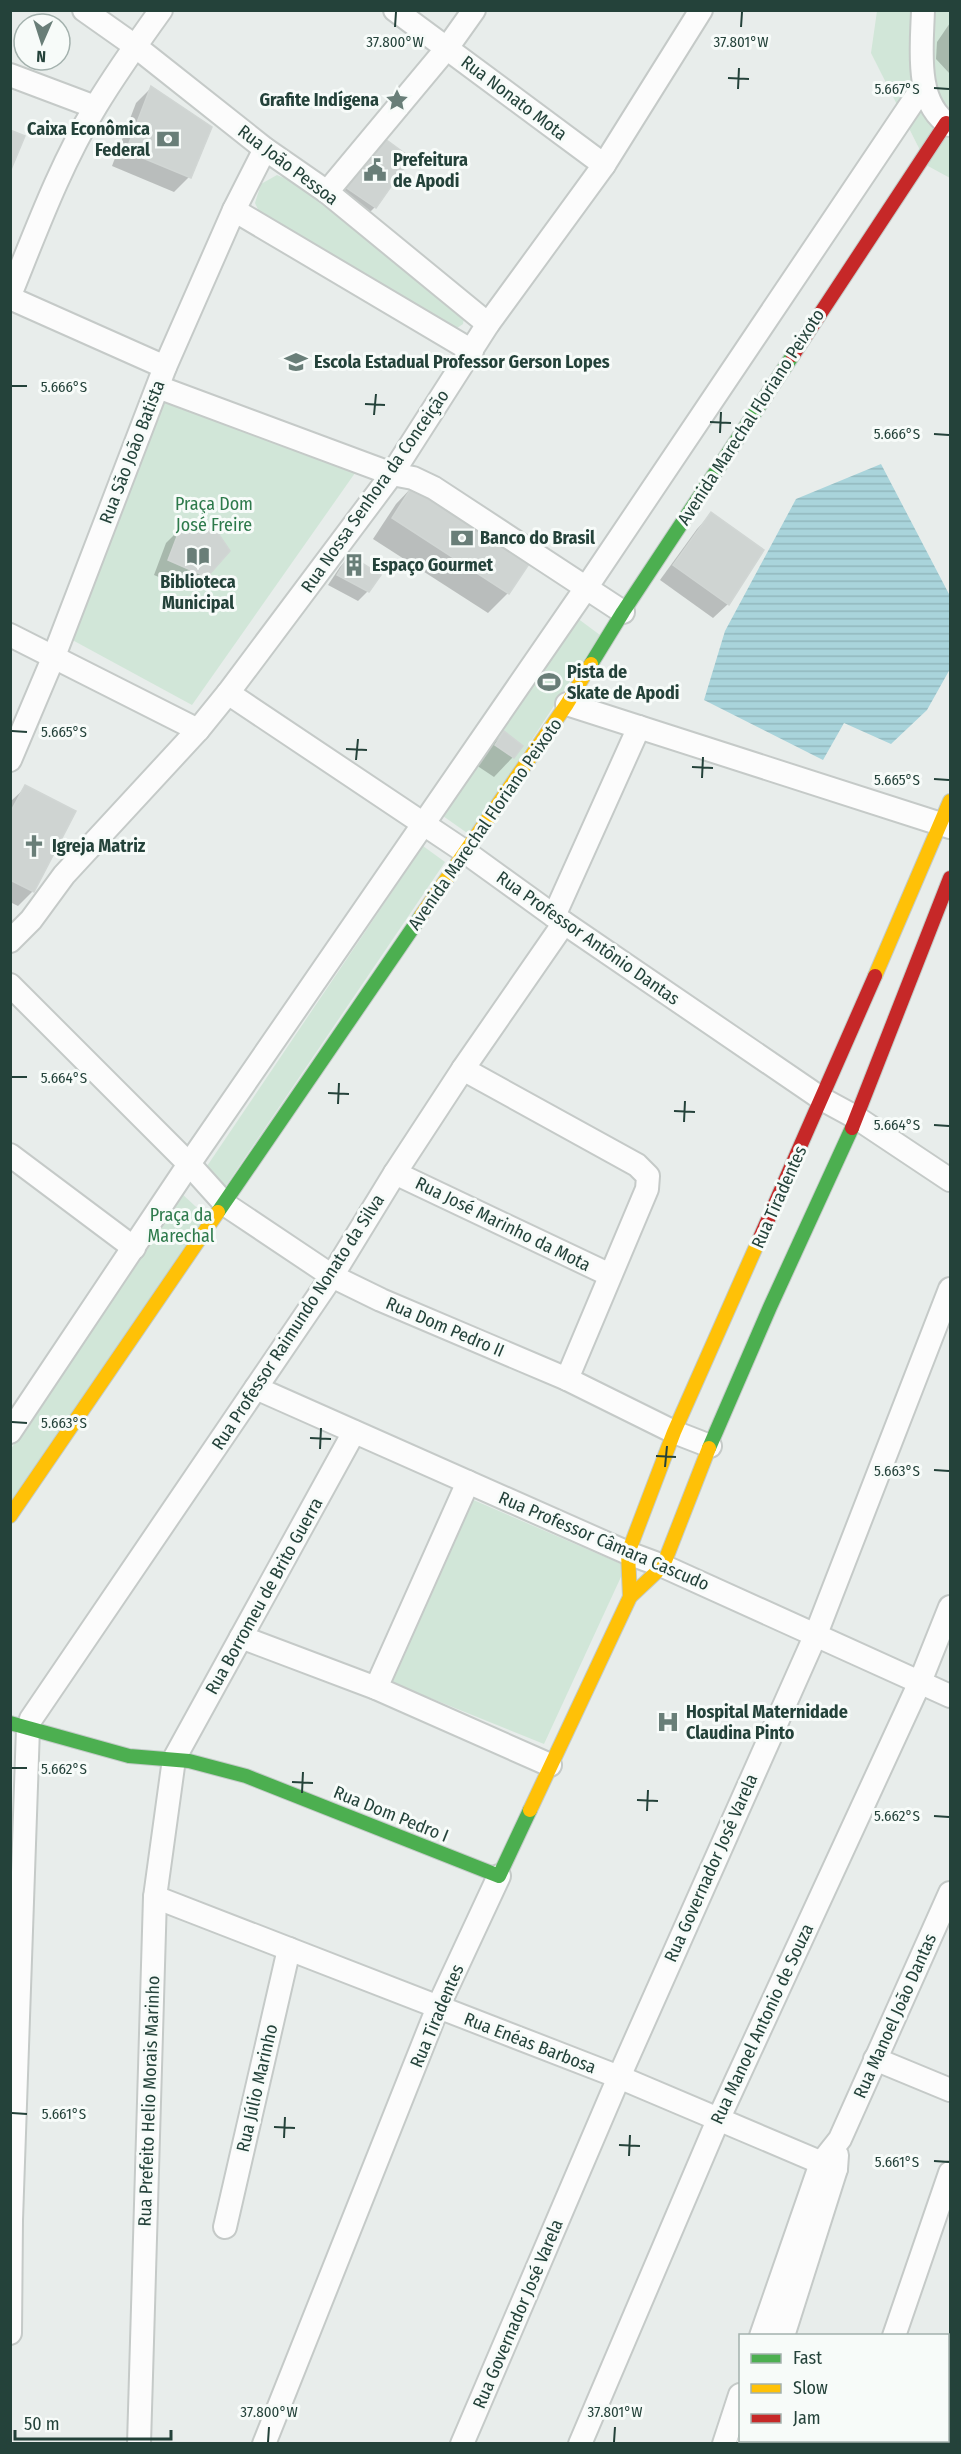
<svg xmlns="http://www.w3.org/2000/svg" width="961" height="2454" viewBox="0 0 961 2454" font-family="'Fira Sans Condensed',sans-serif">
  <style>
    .park { fill: #d1e6d8 }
    .water { fill: url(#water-rules) }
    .shadow { fill: #0003 }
    .building { fill: #cfd4d2; stroke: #d1d6d4; stroke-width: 1.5 }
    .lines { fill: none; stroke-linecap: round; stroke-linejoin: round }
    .street-casing { stroke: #c5cac8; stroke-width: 26 }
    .fast-casing { stroke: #c3cbc8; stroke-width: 16 }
    .slow-casing { stroke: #c3cbc8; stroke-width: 16 }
    .jam-casing { stroke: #c3cbc8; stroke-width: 16 }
    .street { stroke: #fcfcfc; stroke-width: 22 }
    .fast { stroke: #4caf50; stroke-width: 14 }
    .slow { stroke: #ffc107; stroke-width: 14 }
    .jam { stroke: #c62828; stroke-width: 14 }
    .ticks { fill: none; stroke: #24423a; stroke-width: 2 }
    .labels { text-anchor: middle; stroke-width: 6; stroke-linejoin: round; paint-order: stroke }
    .street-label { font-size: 18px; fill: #24423a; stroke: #f7fbf9 }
    .poi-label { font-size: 18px; font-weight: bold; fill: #24423a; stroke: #f7fbf9; text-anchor: start }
    .park-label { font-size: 18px; fill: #2d7a4b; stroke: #f7fbf9 }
    .ticks-label { font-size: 15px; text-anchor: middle; fill: #24423a; stroke: #f7fbf9; stroke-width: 6; stroke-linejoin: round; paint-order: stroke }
  </style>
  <defs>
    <pattern id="water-rules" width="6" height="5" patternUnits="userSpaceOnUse" patternTransform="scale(1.5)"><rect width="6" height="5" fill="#a9d4db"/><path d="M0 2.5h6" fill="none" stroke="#91b7bd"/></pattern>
  </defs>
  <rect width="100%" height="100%" fill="#e8edeb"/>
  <!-- park -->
  <g class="park">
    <path d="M877,11H950V178L928,166L871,53Z"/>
    <path d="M277,175L300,185L465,312L463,324L454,330L262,218L255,203L261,184Z"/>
    <path d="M164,396L355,473L192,705L65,636Z"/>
    <path d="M573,615L600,635L470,835L443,816Z"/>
    <path d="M423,846L445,862L223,1190L203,1172Z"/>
    <path d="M181,1193L208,1218L11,1505V1449Z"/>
    <path d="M462,1495L626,1566L544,1744L383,1679Z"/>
  </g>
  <!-- water -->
  <path class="water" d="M881,464L950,596V669L927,710L891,744L844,723L823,760L704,700L725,631L796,499Z"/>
  <!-- shadow -->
  <g class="shadow">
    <path d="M950,23V74L936,59L937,42Z"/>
    <path d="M151,88L189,177L174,192L112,166L136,103Z"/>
    <path d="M362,150L409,159L375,207L360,222L324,198Z"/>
    <path d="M415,484L508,593L488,613L373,539L396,504Z"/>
    <path d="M711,514L728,604L713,618L660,580L697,529Z"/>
    <path d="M181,528L206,576L191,591L154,575L166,543Z"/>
    <path d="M349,557L368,591L358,601L328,585L340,567Z"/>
    <path d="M504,733L513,757L494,777L476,765L485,752Z"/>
    <path d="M26,787L33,891L18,906L10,902V802Z"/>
  </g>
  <!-- building -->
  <g class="building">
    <path d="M151,86L212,127L191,178L126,151Z"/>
    <path d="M10,130L25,136L10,172Z"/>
    <path d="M377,133L411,158L376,208L338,182Z"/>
    <path d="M415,482L533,558L509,594L392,518Z"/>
    <path d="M711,512L764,550L729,605L673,565Z"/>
    <path d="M181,526L214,527L230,551L207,577L168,560Z"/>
    <path d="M349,555L381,575L369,592L337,575Z"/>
    <path d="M504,731L523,746L514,758L495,745Z"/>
    <path d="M25,785L76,811L34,892L10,880V813Z"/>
  </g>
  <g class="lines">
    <!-- street casing -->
    <g class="street-casing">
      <g id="street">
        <path d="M84,10L135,46L265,149L327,192L488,324"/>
        <path d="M395,10L604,165"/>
        <path d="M923,10C922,46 914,104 950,125"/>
        <path d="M10,75L95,107"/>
        <path d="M327,192L447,48L474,10"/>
        <path d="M234,210L472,351"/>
        <path d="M10,295C36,231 60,165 96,106C116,73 138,42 161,10"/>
        <path d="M10,298L165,367"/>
        <path d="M158,387L392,474L413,478L434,488L623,612"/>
        <path d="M10,635L198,730"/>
        <path d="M228,693L464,851L554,916L822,1099L857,1118L950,1180"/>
        <path d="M567,704L950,827"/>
        <path d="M10,760L54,656L165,367L234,210L265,149"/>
        <path d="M554,916L639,727"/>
        <path d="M10,941L31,920L64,875L198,730L228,693L392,474L488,324L604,165L701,10"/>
        <path d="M10,985L189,1164L226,1205L332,1276L381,1300L567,1379L674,1432L710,1446"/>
        <path d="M463,1069L637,1165L648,1176L647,1189L567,1379"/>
        <path d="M10,1155L134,1248"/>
        <path d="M395,1173L610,1275"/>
        <path d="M256,1388L628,1553L663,1566L950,1696"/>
        <path d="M10,1432L189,1164L586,588L924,85"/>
        <path d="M241,1637L376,1688L550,1765"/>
        <path d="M376,1688L468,1482"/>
        <path d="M155,1897L619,2077L836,2169"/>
        <path d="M875,2059L950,2090"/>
        <path d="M225,2227L289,1949"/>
        <path d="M10,2333L11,2220L28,1728L31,1719L332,1276L395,1173L463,1069L564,923"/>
        <path d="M761,2336L821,2163L840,2139L950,1893"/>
        <path d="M783,2336L836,2169L837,2155"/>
        <path d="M894,2336L950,2173"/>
        <path d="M139,2444L155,1897L174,1759L354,1432"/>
        <path d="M264,2444L438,2007L499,1876"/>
        <path d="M462,2444L619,2077L816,1634L950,1289"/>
        <path d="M580,2444L718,2120L920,1682L950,1607"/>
        <path d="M724,2444L740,2395"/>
        <path d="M748,2444L749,2440"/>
        <path d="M856,2444L857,2440"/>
      </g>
    </g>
    <!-- fast casing -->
    <g class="fast-casing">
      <g id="fast">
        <path d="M591,664L623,612L793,355"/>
        <path d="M218,1212L421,916"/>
        <path d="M709,1448L770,1307L852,1128"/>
        <path d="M10,1723L129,1756L189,1761L246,1776L499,1876L530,1810"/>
      </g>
    </g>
    <!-- slow casing -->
    <g class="slow-casing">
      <g id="slow">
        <path d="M421,916L567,704L591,664"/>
        <path d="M875,976L950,801"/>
        <path d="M10,1516L218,1212"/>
        <path d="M630,1597L628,1553L674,1432L759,1240"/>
        <path d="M530,1810L630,1597L663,1566L709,1448"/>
      </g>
    </g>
    <!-- jam casing -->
    <g class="jam-casing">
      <g id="jam">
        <path d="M793,355L946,123"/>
        <path d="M852,1128L950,878"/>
        <path d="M759,1240L875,976"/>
      </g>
    </g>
    <!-- street -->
    <use href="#street" class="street"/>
    <!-- fast -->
    <use href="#fast" class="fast"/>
    <!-- slow -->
    <use href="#slow" class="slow"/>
    <!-- jam -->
    <use href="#jam" class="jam"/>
  </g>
  <!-- ticks -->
  <path class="ticks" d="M395,27L396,12M741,27L742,12M728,78L749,79M934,88L949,89M738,89L739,68M12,386H27M365,404L385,405M374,415L376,394M710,422L731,423M720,433L721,412M934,434L949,435M12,731L27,732M346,749L367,750M356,760L358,739M692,767L713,768M702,778L703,757M934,779L949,780M12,1077H27M328,1093L349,1094M338,1104L339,1083M674,1111L695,1112M684,1122L685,1101M934,1125L949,1126M12,1422L27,1423M310,1438L331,1439M320,1449L321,1428M656,1456L676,1457M665,1467L667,1446M934,1470L949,1471M12,1768H27M292,1782L313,1783M302,1793L303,1772M637,1800L658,1801M647,1811L648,1790M934,1816L949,1817M12,2113L27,2114M274,2127L295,2128M284,2138L285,2117M619,2145L640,2146M629,2156L630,2135M934,2161L949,2162M268,2442L269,2427M614,2442L615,2427"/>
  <!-- icons -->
  <defs>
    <g id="sight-bare" transform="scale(1.8)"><path d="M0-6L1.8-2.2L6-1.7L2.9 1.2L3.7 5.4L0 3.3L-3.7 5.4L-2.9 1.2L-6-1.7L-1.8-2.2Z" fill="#697e78" stroke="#f7fbf9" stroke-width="2.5" paint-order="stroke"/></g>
    <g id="bank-bare" transform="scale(1.8)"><path d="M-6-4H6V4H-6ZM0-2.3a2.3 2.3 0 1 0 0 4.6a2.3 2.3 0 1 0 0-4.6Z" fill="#697e78" stroke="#f7fbf9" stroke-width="2.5" paint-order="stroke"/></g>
    <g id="civic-bare" transform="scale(1.8)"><path d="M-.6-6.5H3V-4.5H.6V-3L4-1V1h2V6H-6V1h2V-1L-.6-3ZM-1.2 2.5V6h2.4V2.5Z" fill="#697e78" stroke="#f7fbf9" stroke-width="2.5" paint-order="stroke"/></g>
    <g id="school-bare" transform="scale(1.8)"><path d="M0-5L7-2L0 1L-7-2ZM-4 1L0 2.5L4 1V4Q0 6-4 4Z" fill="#697e78" stroke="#f7fbf9" stroke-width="2.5" paint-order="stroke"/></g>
    <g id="library-bare" transform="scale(1.8)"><path d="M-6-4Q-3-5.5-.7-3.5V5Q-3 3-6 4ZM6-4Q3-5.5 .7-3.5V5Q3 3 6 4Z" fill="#697e78" stroke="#f7fbf9" stroke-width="2.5" paint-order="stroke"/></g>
    <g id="building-bare" transform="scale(1.8)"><path d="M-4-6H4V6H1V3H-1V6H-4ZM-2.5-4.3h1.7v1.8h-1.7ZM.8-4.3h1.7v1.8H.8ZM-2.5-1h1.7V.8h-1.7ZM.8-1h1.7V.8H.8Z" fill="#697e78" stroke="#f7fbf9" stroke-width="2.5" paint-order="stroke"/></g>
    <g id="stadium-bare" transform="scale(1.8)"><path d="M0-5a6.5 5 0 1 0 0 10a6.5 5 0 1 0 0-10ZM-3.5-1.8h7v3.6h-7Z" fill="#697e78" stroke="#f7fbf9" stroke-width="2.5" paint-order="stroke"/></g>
    <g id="church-bare" transform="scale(1.8)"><path d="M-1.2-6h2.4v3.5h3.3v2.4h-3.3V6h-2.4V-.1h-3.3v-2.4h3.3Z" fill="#697e78" stroke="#f7fbf9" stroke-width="2.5" paint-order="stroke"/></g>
    <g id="hospital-bare" transform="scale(1.8)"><path d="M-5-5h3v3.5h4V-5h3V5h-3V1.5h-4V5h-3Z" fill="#697e78" stroke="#f7fbf9" stroke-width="2.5" paint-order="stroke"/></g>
  </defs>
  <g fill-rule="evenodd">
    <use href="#sight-bare" x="397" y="100"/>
    <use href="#bank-bare" x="168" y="139"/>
    <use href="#civic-bare" x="375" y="170"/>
    <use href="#school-bare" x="296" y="362"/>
    <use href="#bank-bare" x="462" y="538"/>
    <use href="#library-bare" x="198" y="556"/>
    <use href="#building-bare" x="354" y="565"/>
    <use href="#stadium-bare" x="549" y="682"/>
    <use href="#church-bare" x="34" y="846"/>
    <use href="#hospital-bare" x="668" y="1722"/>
  </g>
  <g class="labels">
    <!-- street labels -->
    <g class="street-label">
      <text transform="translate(514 98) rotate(37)" y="6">Rua Nonato Mota</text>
      <text transform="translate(288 165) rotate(37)" y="6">Rua João Pessoa</text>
      <text transform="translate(751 417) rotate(-57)" y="6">Avenida Marechal Floriano Peixoto</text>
      <text transform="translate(132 452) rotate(-69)" y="6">Rua São João Batista</text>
      <text transform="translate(375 491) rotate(-55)" y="6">Rua Nossa Senhora da Conceição</text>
      <text transform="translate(485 824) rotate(-55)" y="6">Avenida Marechal Floriano Peixoto</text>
      <text transform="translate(588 938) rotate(35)" y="6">Rua Professor Antônio Dantas</text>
      <text transform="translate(779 1197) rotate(-66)" y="6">Rua Tiradentes</text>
      <text transform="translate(503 1224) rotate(26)" y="6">Rua José Marinho da Mota</text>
      <text transform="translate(298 1322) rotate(-57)" y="6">Rua Professor Raimundo Nonato da Silva</text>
      <text transform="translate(445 1327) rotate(23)" y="6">Rua Dom Pedro II</text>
      <text transform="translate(604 1541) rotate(23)" y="6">Rua Professor Câmara Cascudo</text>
      <text transform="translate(264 1596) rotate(-61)" y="6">Rua Borromeu de Brito Guerra</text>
      <text transform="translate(391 1814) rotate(22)" y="6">Rua Dom Pedro I</text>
      <text transform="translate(711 1868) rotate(-66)" y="6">Rua Governador José Varela</text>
      <text transform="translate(437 2016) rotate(-67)" y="6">Rua Tiradentes</text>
      <text transform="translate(895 2016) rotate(-66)" y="6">Rua Manoel João Dantas</text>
      <text transform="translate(762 2024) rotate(-65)" y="6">Rua Manoel Antonio de Souza</text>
      <text transform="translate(530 2043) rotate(21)" y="6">Rua Enéas Barbosa</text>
      <text transform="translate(257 2088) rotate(-77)" y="6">Rua Júlio Marinho</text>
      <text transform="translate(149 2101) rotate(-88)" y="6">Rua Prefeito Helio Morais Marinho</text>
      <text transform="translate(518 2314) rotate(-67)" y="6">Rua Governador José Varela</text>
    </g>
    <!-- poi labels -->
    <g class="poi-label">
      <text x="379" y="106" text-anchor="end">Grafite Indígena</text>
      <text x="150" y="135" text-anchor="end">Caixa Econômica<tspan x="150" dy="21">Federal</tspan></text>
      <text x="393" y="166">Prefeitura<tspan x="393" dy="21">de Apodi</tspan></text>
      <text x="314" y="368">Escola Estadual Professor Gerson Lopes</text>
      <text x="480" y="544">Banco do Brasil</text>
      <text x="372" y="571">Espaço Gourmet</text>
      <text x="198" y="588" text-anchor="middle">Biblioteca<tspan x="198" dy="21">Municipal</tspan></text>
      <text x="567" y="678">Pista de<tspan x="567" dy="21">Skate de Apodi</tspan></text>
      <text x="52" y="852">Igreja Matriz</text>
      <text x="686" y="1718">Hospital Maternidade<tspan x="686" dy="21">Claudina Pinto</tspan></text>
    </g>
    <!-- park labels -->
    <g class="park-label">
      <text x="214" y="510">Praça Dom<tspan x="214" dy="21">José Freire</tspan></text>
      <text x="181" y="1221">Praça da<tspan x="181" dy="21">Marechal</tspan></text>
    </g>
  </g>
  <g class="ticks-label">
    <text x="395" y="47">37.800°W</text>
    <text x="741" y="47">37.801°W</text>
    <text x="897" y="94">5.667°S</text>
    <text x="64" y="392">5.666°S</text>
    <text x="897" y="439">5.666°S</text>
    <text x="64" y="737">5.665°S</text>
    <text x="897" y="785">5.665°S</text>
    <text x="64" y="1083">5.664°S</text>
    <text x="897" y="1130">5.664°S</text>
    <text x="64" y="1428">5.663°S</text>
    <text x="897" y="1476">5.663°S</text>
    <text x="64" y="1774">5.662°S</text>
    <text x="897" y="1821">5.662°S</text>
    <text x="64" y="2119">5.661°S</text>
    <text x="897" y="2167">5.661°S</text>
    <text x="269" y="2417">37.800°W</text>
    <text x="615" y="2417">37.801°W</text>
  </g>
  <!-- border -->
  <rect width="961" height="2454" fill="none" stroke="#24423a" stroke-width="24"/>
  <!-- legend -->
  <rect x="739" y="2334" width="210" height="108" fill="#f7fbf9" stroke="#a3b1ad" stroke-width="1.5"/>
  <rect x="751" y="2354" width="30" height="9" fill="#4caf50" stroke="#a3b1ad" stroke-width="1.5"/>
  <text x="793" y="2364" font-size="18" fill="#24423a">Fast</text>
  <rect x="751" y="2384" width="30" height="9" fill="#ffc107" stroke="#a3b1ad" stroke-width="1.5"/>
  <text x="793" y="2394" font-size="18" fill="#24423a">Slow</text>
  <rect x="751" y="2414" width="30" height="9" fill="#c62828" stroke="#a3b1ad" stroke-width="1.5"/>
  <text x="793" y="2424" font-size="18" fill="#24423a">Jam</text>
  <!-- north arrow -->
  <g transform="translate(42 42) rotate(183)"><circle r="28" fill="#f7fbf9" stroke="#a3b1ad" stroke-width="1.5"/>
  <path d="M0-4.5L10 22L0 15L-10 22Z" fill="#697e78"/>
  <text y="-9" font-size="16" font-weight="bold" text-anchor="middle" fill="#24423a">N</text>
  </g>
  <!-- scale -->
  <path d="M15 2430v9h156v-9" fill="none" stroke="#24423a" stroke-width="3"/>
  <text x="24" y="2430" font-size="18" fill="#24423a" stroke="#f7fbf9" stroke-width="4.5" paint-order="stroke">50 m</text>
</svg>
